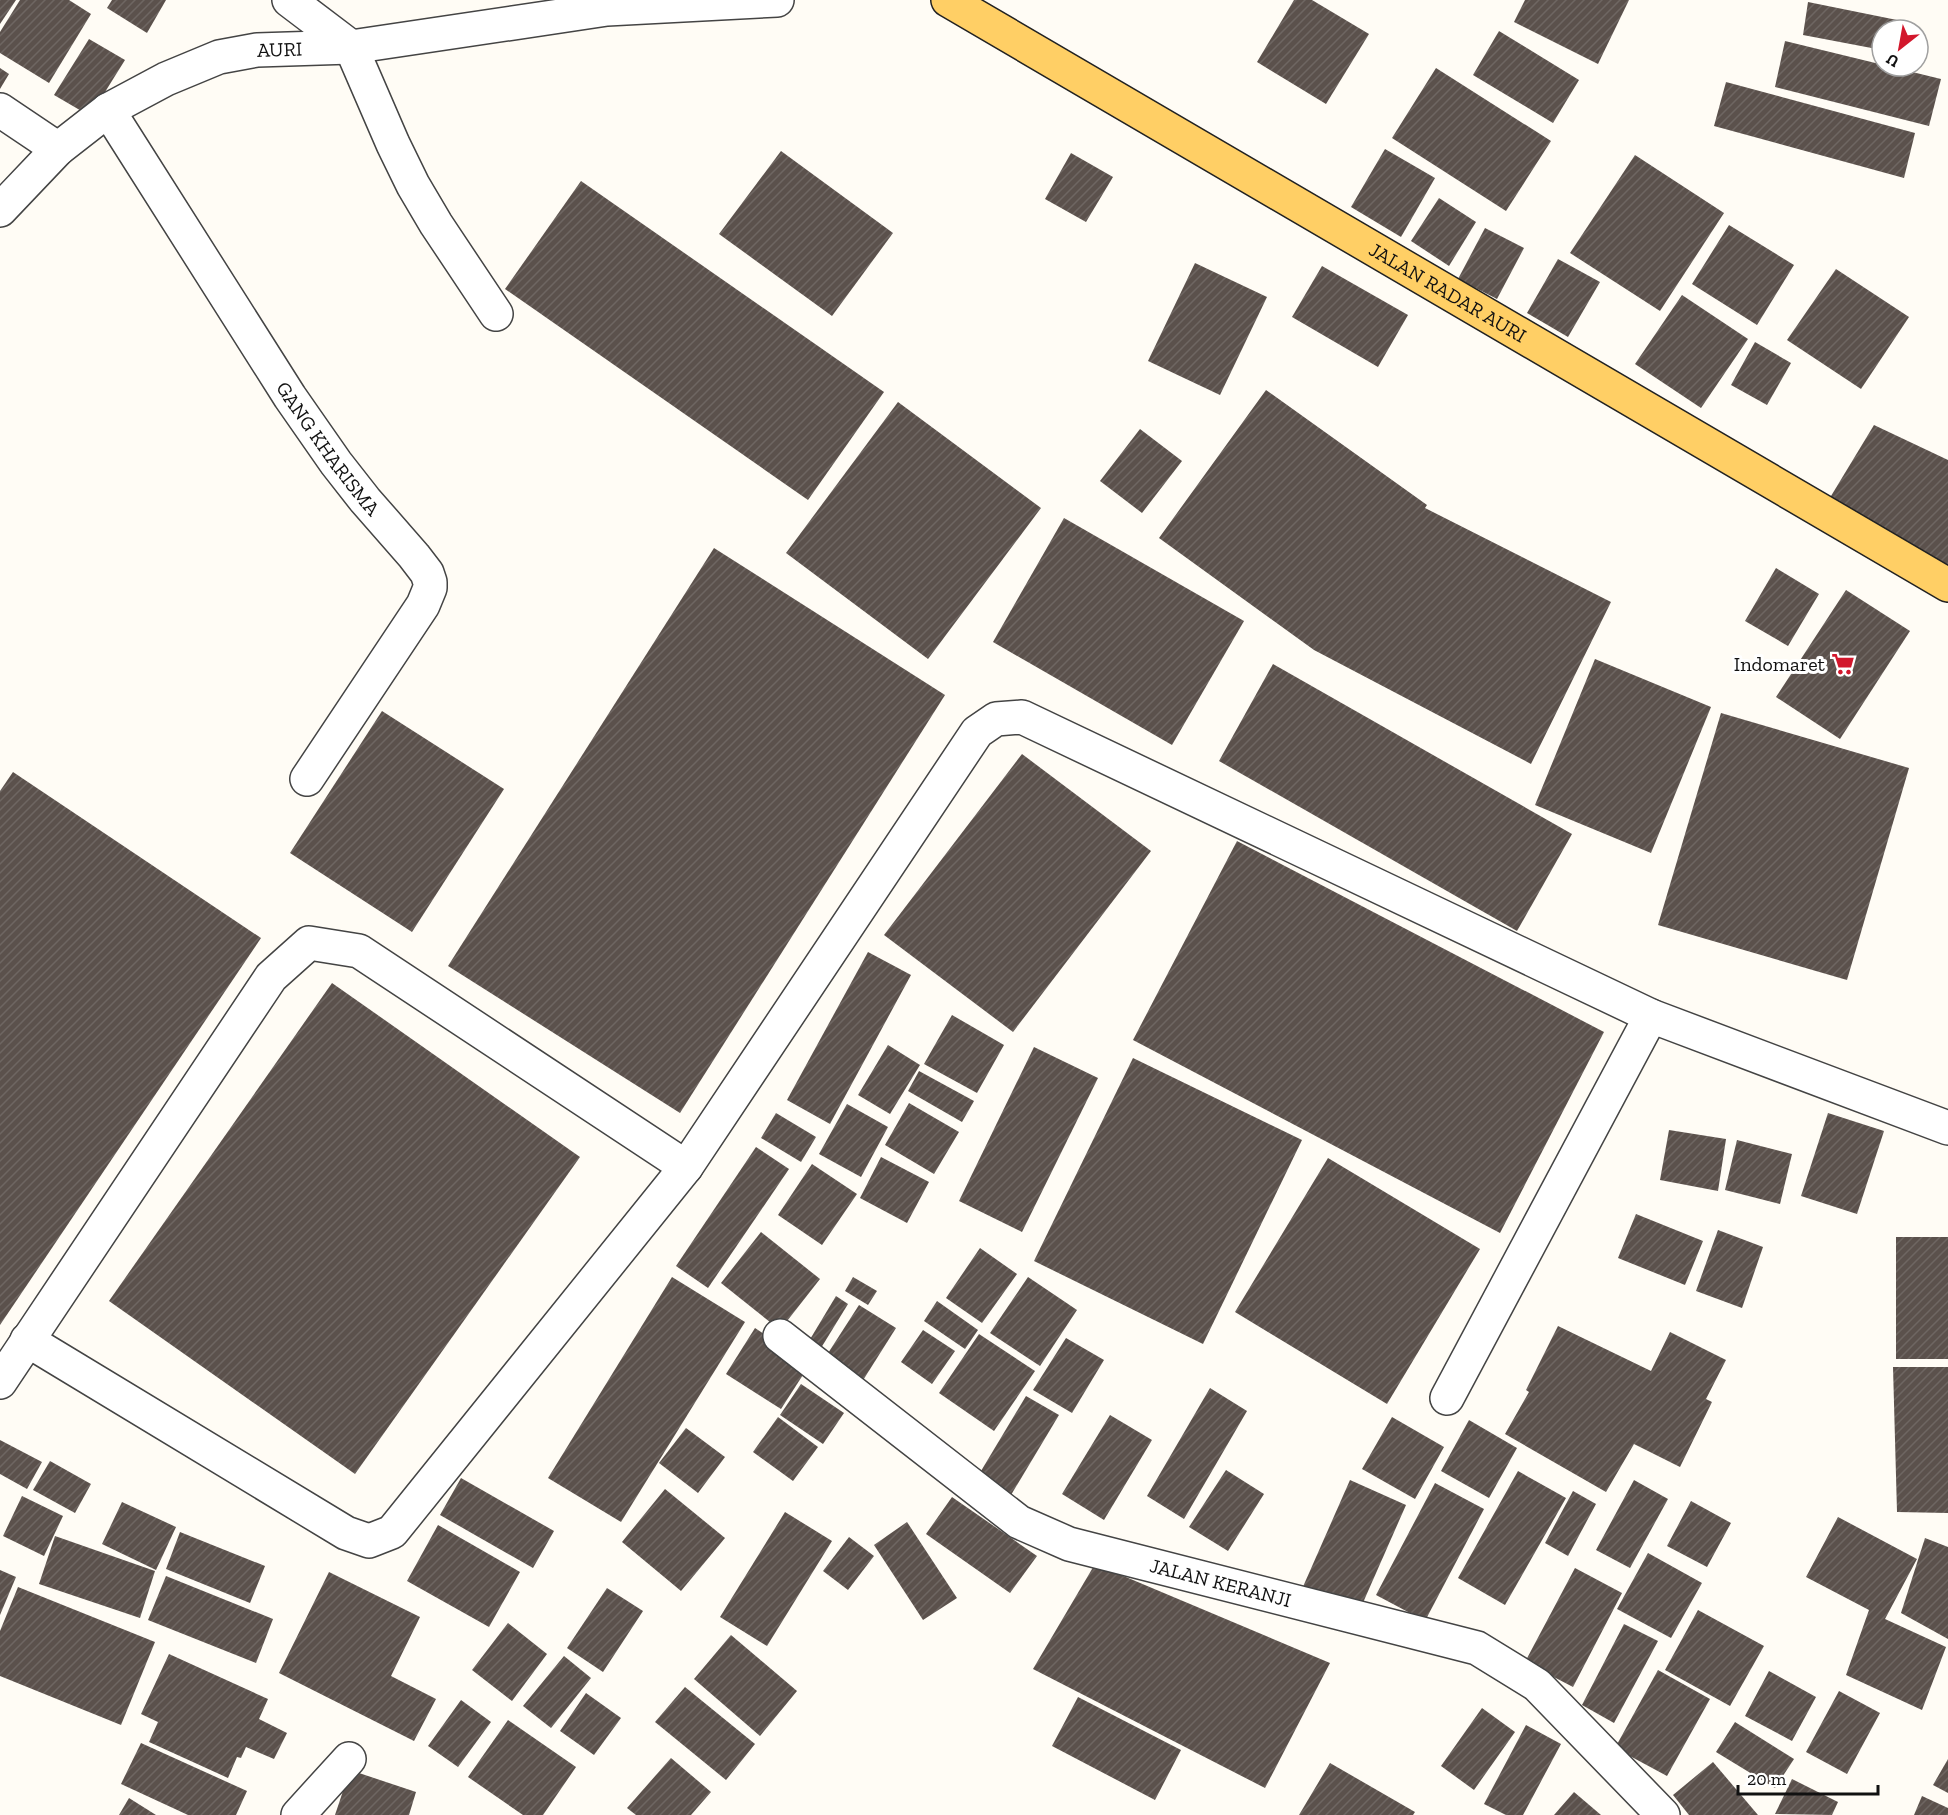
<svg xmlns="http://www.w3.org/2000/svg" width="1948" height="1815" viewBox="0 0 1948 1815" font-family="'Zilla Slab',serif">
  <style>
    .building { fill: url(#building-hatch) }
    .lines { fill: none; stroke-linecap: round; stroke-linejoin: round }
    .minor-casing { stroke: #444; stroke-width: 36 }
    .major-casing { stroke: #222; stroke-width: 36 }
    .minor { stroke: #fff; stroke-width: 33 }
    .major { stroke: #ffcf65; stroke-width: 33 }
    .labels { text-anchor: middle; stroke-width: 6; stroke-linejoin: round; paint-order: stroke }
    .street-label { font-size: 20px; fill: #111; stroke: #fff }
    .poi-label { font-size: 20px; fill: #111; stroke: #fff; text-anchor: end }
  </style>
  <defs>
    <pattern id="building-hatch" width="6" height="6" patternUnits="userSpaceOnUse" patternTransform="scale(1.5)"><rect width="6" height="6" fill="#5b514c"/><path d="M-1 1l2-2M0 6l6-6M5 7l2-2" fill="none" stroke="#6e6662"/></pattern>
  </defs>
  <rect width="100%" height="100%" fill="#fffcf5"/>
  <!-- building -->
  <g class="building">
    <path d="M0,0H16L0,24Z"/>
    <path d="M20,0H69L91,14L49,83L0,53V32Z"/>
    <path d="M112,0H166L147,33L107,8Z"/>
    <path d="M1294,0H1312L1369,34L1326,104L1257,62Z"/>
    <path d="M1525,0H1629L1598,64L1514,22Z"/>
    <path d="M1808,2L1897,20L1895,30H1882V50L1803,35Z"/>
    <path d="M1499,31L1579,80L1553,123L1473,75Z"/>
    <path d="M89,39L125,60L90,116L54,95Z"/>
    <path d="M1785,41L1941,79L1929,126L1775,87Z"/>
    <path d="M0,68L9,74L0,89Z"/>
    <path d="M1436,68L1551,141L1506,211L1392,138Z"/>
    <path d="M1726,82L1915,133L1904,178L1714,126Z"/>
    <path d="M1385,149L1435,178L1401,237L1351,207Z"/>
    <path d="M781,151L893,233L832,316L719,234Z"/>
    <path d="M1071,153L1113,177L1086,222L1045,199Z"/>
    <path d="M1635,155L1724,213L1660,311L1570,253Z"/>
    <path d="M581,181L884,392L808,500L505,289Z"/>
    <path d="M1439,198L1476,222L1449,266L1411,241Z"/>
    <path d="M1729,225L1794,265L1757,325L1692,284Z"/>
    <path d="M1485,228L1524,248L1497,299L1458,279Z"/>
    <path d="M1558,259L1600,282L1568,337L1527,313Z"/>
    <path d="M1195,263L1267,297L1220,395L1148,361Z"/>
    <path d="M1322,266L1408,315L1378,367L1292,317Z"/>
    <path d="M1836,269L1909,317L1861,389L1787,340Z"/>
    <path d="M1682,295L1748,339L1701,408L1635,364Z"/>
    <path d="M1755,342L1791,363L1767,405L1731,385Z"/>
    <path d="M1266,390L1427,505L1425,508L1611,602L1531,764L1314,650L1159,538Z"/>
    <path d="M898,402L1041,508L928,659L786,553Z"/>
    <path d="M1874,425L1948,460V573L1828,501Z"/>
    <path d="M1140,429L1182,461L1142,513L1100,481Z"/>
    <path d="M1064,518L1244,621L1172,745L993,642Z"/>
    <path d="M714,548L945,695L680,1113L448,966Z"/>
    <path d="M1776,568L1819,594L1788,646L1745,621Z"/>
    <path d="M1846,590L1910,631L1840,739L1776,697Z"/>
    <path d="M1595,659L1711,707L1651,853L1535,805Z"/>
    <path d="M1273,664L1572,834L1517,931L1219,761Z"/>
    <path d="M382,711L504,789L412,932L290,853Z"/>
    <path d="M1721,713L1909,768L1847,980L1658,925Z"/>
    <path d="M1022,754L1151,851L1013,1032L884,935Z"/>
    <path d="M13,772L261,938L0,1325V791Z"/>
    <path d="M1237,841L1604,1032L1500,1233L1133,1040Z"/>
    <path d="M868,952L911,975L830,1124L787,1100Z"/>
    <path d="M332,983L580,1157L355,1474L109,1301Z"/>
    <path d="M952,1015L1004,1045L977,1093L924,1064Z"/>
    <path d="M888,1045L920,1065L890,1114L858,1095Z"/>
    <path d="M1034,1047L1098,1078L1022,1232L959,1201Z"/>
    <path d="M1133,1058L1302,1140L1203,1344L1034,1261Z"/>
    <path d="M919,1071L974,1101L962,1122L908,1091Z"/>
    <path d="M909,1103L959,1132L934,1174L885,1145Z"/>
    <path d="M847,1104L888,1127L861,1177L819,1154Z"/>
    <path d="M776,1113L816,1137L801,1162L761,1138Z"/>
    <path d="M1828,1113L1884,1131L1857,1214L1801,1196Z"/>
    <path d="M1669,1130L1726,1139L1718,1191L1660,1180Z"/>
    <path d="M1737,1140L1792,1154L1780,1204L1725,1190Z"/>
    <path d="M756,1147L789,1169L708,1288L676,1266Z"/>
    <path d="M881,1157L929,1182L907,1223L860,1198Z"/>
    <path d="M1328,1158L1480,1249L1387,1404L1235,1312Z"/>
    <path d="M812,1164L857,1194L822,1245L778,1215Z"/>
    <path d="M1636,1214L1703,1241L1685,1285L1618,1258Z"/>
    <path d="M1718,1230L1763,1247L1742,1308L1696,1291Z"/>
    <path d="M761,1232L820,1279L780,1330L721,1283Z"/>
    <rect x="1896" y="1237" width="52" height="122"/>
    <path d="M980,1248L1017,1274L982,1323L946,1298Z"/>
    <path d="M672,1277L745,1322L621,1522L548,1478Z"/>
    <path d="M853,1277L877,1291L868,1305L845,1291Z"/>
    <path d="M1028,1277L1077,1310L1040,1366L990,1333Z"/>
    <path d="M836,1296L848,1304L821,1348L809,1341Z"/>
    <path d="M937,1301L978,1330L965,1349L924,1321Z"/>
    <path d="M859,1305L896,1328L860,1385L823,1361Z"/>
    <path d="M1558,1326L1651,1371L1670,1332L1726,1360L1706,1399L1712,1402L1680,1467L1634,1444L1606,1492L1505,1434L1529,1392L1526,1390Z"/>
    <path d="M755,1328L810,1364L781,1409L726,1374Z"/>
    <path d="M923,1330L955,1351L932,1384L901,1362Z"/>
    <path d="M979,1334L1035,1371L994,1431L939,1393Z"/>
    <path d="M1066,1338L1104,1360L1072,1413L1033,1390Z"/>
    <path d="M1893,1367H1948V1513L1897,1512Z"/>
    <path d="M801,1384L844,1413L823,1444L780,1415Z"/>
    <path d="M1210,1388L1247,1411L1184,1519L1147,1496Z"/>
    <path d="M1026,1396L1059,1415L1011,1495L978,1476Z"/>
    <path d="M1110,1415L1152,1440L1104,1520L1062,1494Z"/>
    <path d="M778,1417L818,1447L793,1481L753,1452Z"/>
    <path d="M1392,1417L1444,1447L1415,1499L1362,1469Z"/>
    <path d="M1469,1420L1517,1448L1489,1498L1441,1471Z"/>
    <path d="M686,1428L725,1457L698,1493L659,1463Z"/>
    <path d="M0,1440L42,1462L27,1489L0,1474Z"/>
    <path d="M50,1461L91,1484L75,1513L33,1490Z"/>
    <path d="M1226,1470L1264,1494L1228,1551L1189,1527Z"/>
    <path d="M1518,1471L1566,1498L1505,1605L1458,1578Z"/>
    <path d="M461,1478L554,1531L533,1568L440,1515Z"/>
    <path d="M1350,1480L1406,1505L1358,1614L1302,1589Z"/>
    <path d="M1634,1480L1668,1499L1630,1568L1596,1550Z"/>
    <path d="M1435,1483L1484,1509L1425,1621L1376,1595Z"/>
    <path d="M665,1489L725,1538L681,1591L622,1542Z"/>
    <path d="M1573,1491L1596,1504L1568,1556L1545,1543Z"/>
    <path d="M22,1496L63,1516L44,1556L3,1536Z"/>
    <path d="M952,1497L1037,1556L1010,1593L926,1534Z"/>
    <path d="M1691,1501L1731,1523L1707,1567L1667,1546Z"/>
    <path d="M122,1502L176,1527L156,1570L102,1544Z"/>
    <path d="M785,1512L832,1541L767,1646L720,1617Z"/>
    <path d="M1838,1517L1917,1559L1885,1619L1946,1647L1922,1710L1846,1675L1869,1610L1806,1577Z"/>
    <path d="M907,1522L957,1598L923,1620L874,1545Z"/>
    <path d="M438,1525L520,1572L489,1627L407,1581Z"/>
    <path d="M180,1532L265,1566L250,1603L166,1569Z"/>
    <path d="M55,1536L155,1571L140,1618L39,1584Z"/>
    <path d="M849,1537L874,1556L848,1590L823,1571Z"/>
    <path d="M1925,1538L1948,1547V1639L1901,1613Z"/>
    <path d="M1648,1553L1702,1583L1671,1638L1617,1609Z"/>
    <path d="M1095,1564L1330,1663L1265,1788L1033,1669Z"/>
    <path d="M1575,1568L1622,1593L1573,1687L1525,1662Z"/>
    <path d="M0,1570L16,1577L0,1615Z"/>
    <path d="M329,1572L420,1617L391,1676L436,1699L414,1741L279,1673Z"/>
    <path d="M166,1576L273,1619L256,1663L148,1620Z"/>
    <path d="M18,1587L155,1642L121,1725L0,1676V1631Z"/>
    <path d="M607,1588L643,1611L603,1672L567,1648Z"/>
    <path d="M1698,1610L1764,1646L1730,1706L1665,1670Z"/>
    <path d="M508,1623L547,1654L512,1701L472,1670Z"/>
    <path d="M1624,1624L1658,1641L1614,1723L1582,1705Z"/>
    <path d="M731,1635L797,1691L760,1736L694,1679Z"/>
    <path d="M169,1654L268,1699L259,1719L287,1733L274,1759L246,1747L241,1758L237,1757L228,1778L149,1742L158,1722L141,1714Z"/>
    <path d="M564,1656L591,1678L551,1728L523,1706Z"/>
    <path d="M1658,1670L1710,1699L1667,1776L1615,1748Z"/>
    <path d="M1769,1671L1816,1697L1792,1741L1745,1716Z"/>
    <path d="M685,1687L755,1744L726,1780L655,1722Z"/>
    <path d="M1839,1691L1880,1713L1847,1774L1806,1752Z"/>
    <path d="M586,1693L621,1718L594,1755L560,1731Z"/>
    <path d="M1078,1697L1181,1750L1155,1800L1052,1746Z"/>
    <path d="M461,1700L491,1722L458,1767L428,1746Z"/>
    <path d="M1482,1708L1515,1732L1474,1790L1441,1766Z"/>
    <path d="M508,1720L576,1767L543,1815H523L468,1777Z"/>
    <path d="M1735,1722L1794,1759L1775,1788L1716,1752Z"/>
    <path d="M1526,1725L1561,1744L1523,1815H1506L1484,1804Z"/>
    <path d="M141,1743L247,1791L236,1815H188L121,1784Z"/>
    <path d="M671,1758L711,1792L691,1815H636L627,1808Z"/>
    <path d="M1948,1759V1793L1933,1785Z"/>
    <path d="M1713,1762L1758,1815H1689L1673,1795Z"/>
    <path d="M1330,1763L1415,1812L1413,1815H1299Z"/>
    <path d="M350,1770L416,1792L409,1815H335Z"/>
    <path d="M1792,1779L1838,1802L1832,1815L1775,1814Z"/>
    <path d="M1574,1792L1601,1815H1554Z"/>
    <path d="M1922,1796L1948,1808V1815H1914Z"/>
    <path d="M129,1798L156,1815H119Z"/>
  </g>
  <g class="lines">
    <!-- minor casing -->
    <g class="minor-casing">
      <g id="minor">
        <path d="M289,0L351,47L393,144L413,185L436,224L496,314"/>
        <path d="M0,110L58,149"/>
        <path id="s1" d="M108,110L290,397L336,463L365,500L414,556L427,573L430,582V588L423,605L307,779"/>
        <path id="s2" d="M0,210L58,149L108,110L166,79L219,57L257,50L351,47L607,9L777,0"/>
        <path id="s3" d="M780,1336L1019,1522L1069,1544L1477,1648L1537,1685L1663,1815"/>
        <path d="M27,1340L346,1533L369,1541L392,1532L686,1167L977,732L996,719L1022,717L1651,1016L1948,1128"/>
        <path d="M0,1382L271,977L309,943L359,951L686,1167"/>
        <path d="M1447,1398L1651,1016"/>
        <path d="M298,1815L349,1759"/>
      </g>
    </g>
    <!-- major casing -->
    <g class="major-casing">
      <g id="major">
        <path id="s4" d="M948,0L1948,585"/>
      </g>
    </g>
    <!-- minor -->
    <use href="#minor" class="minor"/>
    <!-- major -->
    <use href="#major" class="major"/>
  </g>
  <!-- icons -->
  <defs>
    <g id="supermarket-bare" transform="scale(1.8)"><path d="M-6-5.5h2.5l.6 2H6L4.5 2H-2.5L-4.4-4H-6ZM-1.5 3.2a1.3 1.3 0 1 0 .1 0ZM3 3.2a1.3 1.3 0 1 0 .1 0Z" fill="#d2172c" stroke="#fff" stroke-width="2.5" paint-order="stroke"/></g>
  </defs>
  <g fill-rule="evenodd">
    <use href="#supermarket-bare" x="1843" y="664"/>
  </g>
  <g class="labels">
    <!-- street labels -->
    <g class="street-label">
      <text dy="7" stroke="none"><textPath href="#s2" startOffset="332">AURI</textPath></text>
      <text dy="7" stroke="none"><textPath href="#s4" startOffset="579">JALAN RADAR AURI</textPath></text>
      <text dy="7" stroke="none"><textPath href="#s1" startOffset="404">GANG KHARISMA</textPath></text>
      <text dy="7" stroke="none"><textPath href="#s3" startOffset="514">JALAN KERANJI</textPath></text>
    </g>
    <!-- poi labels -->
    <g class="poi-label">
      <text x="1825" y="671">Indomaret</text>
    </g>
  </g>
  <!-- north arrow -->
  <g transform="translate(1900 48) rotate(211)"><circle r="28" fill="#ffffff" stroke="#a0a0a0" stroke-width="1.5"/>
  <path d="M0-4.5L10 22L0 15L-10 22Z" fill="#d2172c"/>
  <text y="-9" font-size="16" font-weight="bold" text-anchor="middle" fill="#111111">U</text>
  </g>
  <!-- scale -->
  <path d="M1738 1785v9h140v-9" fill="none" stroke="#111111" stroke-width="3"/>
  <text x="1747" y="1785" font-size="18" fill="#111111" stroke="#ffffff" stroke-width="4.5" paint-order="stroke">20 m</text>
</svg>
